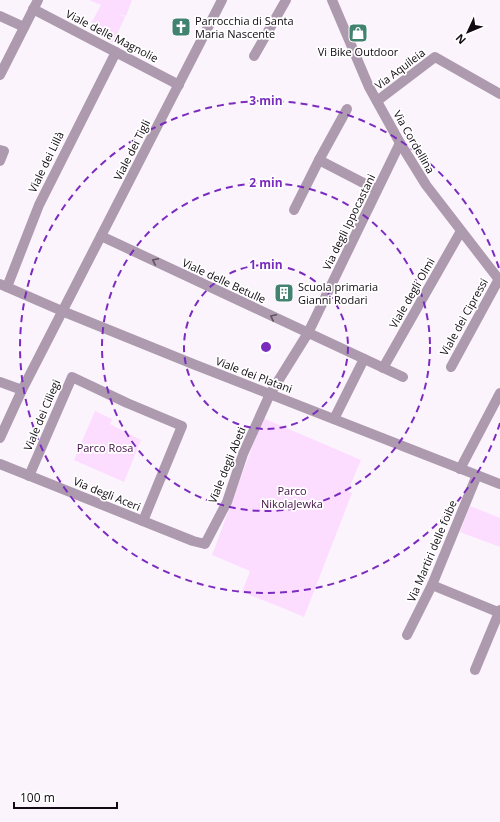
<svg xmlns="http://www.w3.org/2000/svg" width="500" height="822" viewBox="0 0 500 822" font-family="'Open Sans',sans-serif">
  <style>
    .green { fill: #fcddff }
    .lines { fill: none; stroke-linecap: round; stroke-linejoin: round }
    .minor { stroke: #ad9aae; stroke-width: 10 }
    .oneway { stroke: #605260 }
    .ring { fill: none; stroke: #7b2cbf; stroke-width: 2; stroke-dasharray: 7 5 }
    .labels { text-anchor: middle; stroke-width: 3.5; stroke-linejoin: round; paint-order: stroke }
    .poi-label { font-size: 11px; fill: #120b12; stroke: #fff; text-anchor: start }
    .street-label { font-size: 11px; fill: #120b12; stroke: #fff }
    .park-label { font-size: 11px; fill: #420d48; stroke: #fff }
    .centre { fill: #7b2cbf; stroke: #fff; stroke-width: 2 }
    .ring-label { font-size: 12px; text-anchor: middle; font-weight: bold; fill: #7b2cbf; stroke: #fff; stroke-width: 3.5; stroke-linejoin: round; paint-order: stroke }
  </style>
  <rect width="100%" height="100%" fill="#fcf4fd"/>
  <!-- green -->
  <g class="green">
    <path d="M89,0H132L126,16L119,14L125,17L113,43L88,29L101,5Z"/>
    <path d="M95,411L112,419L110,424L141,440L124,482L74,460Z"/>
    <path d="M263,418L361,460L348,491L352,493L304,617L283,608L242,592L250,571L212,555Z"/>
    <path d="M470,506L500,518V547L460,532Z"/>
  </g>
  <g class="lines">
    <!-- minor -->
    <g class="minor">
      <path d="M332,0L369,87L400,143L426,185L500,281"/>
      <path d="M33,9L179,85"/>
      <path d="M0,16L24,27"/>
      <path d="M254,56L286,0"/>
      <path d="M0,75L38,0"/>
      <path d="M377,101L435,57L500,94"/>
      <path d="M347,109L319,160L377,190"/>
      <path d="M0,150L4,151L0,161"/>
      <path d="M294,210L319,160"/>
      <path d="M101,236L403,377"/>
      <path d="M0,284L62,311L193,364L500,484"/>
      <path d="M7,287L39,205L116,52"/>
      <path d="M451,367L499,279"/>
      <path d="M383,368L461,231"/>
      <path d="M0,382L22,390"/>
      <path d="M334,419L364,359"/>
      <path d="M0,438L22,390L222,0"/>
      <path d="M0,464L193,541L205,544L227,502L243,454L270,394L308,333L400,143"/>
      <path d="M460,469L500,393"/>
      <path d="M29,476L72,377L127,403L182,426L143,521"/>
      <path d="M432,585L500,613"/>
      <path d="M407,635L432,585L477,475"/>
      <path d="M475,670L500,610"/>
    </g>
  </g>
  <!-- one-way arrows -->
  <defs><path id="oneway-chevron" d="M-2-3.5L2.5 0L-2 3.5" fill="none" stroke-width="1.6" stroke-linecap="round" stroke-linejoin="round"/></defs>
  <g class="oneway">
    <use href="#oneway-chevron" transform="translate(155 261) rotate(-155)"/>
    <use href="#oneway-chevron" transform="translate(273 317) rotate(-155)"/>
  </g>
  <!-- distance rings -->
  <g class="ring">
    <circle cx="266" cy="347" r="82"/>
    <circle cx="266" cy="347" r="164"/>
    <path d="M500 423A246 246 0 1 1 500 271"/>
  </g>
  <!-- icons -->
  <defs>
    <g id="church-square" transform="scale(1)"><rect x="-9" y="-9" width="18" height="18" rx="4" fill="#428271" stroke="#fff"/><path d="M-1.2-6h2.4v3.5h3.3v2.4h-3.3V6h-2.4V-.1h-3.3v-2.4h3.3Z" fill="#fff"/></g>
    <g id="shop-square" transform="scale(1)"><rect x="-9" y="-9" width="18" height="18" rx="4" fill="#428271" stroke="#fff"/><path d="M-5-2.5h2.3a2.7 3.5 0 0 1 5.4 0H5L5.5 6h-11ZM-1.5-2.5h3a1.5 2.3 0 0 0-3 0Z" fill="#fff"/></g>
    <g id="building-square" transform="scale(1)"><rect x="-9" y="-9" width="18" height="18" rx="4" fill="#428271" stroke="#fff"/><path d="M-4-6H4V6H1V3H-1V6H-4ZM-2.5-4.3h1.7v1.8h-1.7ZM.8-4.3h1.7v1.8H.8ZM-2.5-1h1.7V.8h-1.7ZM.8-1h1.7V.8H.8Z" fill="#fff"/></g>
  </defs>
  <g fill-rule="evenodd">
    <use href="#church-square" x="181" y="27"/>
    <use href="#shop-square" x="358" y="33"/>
    <use href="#building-square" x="284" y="293"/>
  </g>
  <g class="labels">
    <!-- poi labels -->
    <g class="poi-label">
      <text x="195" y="25">Parrocchia di Santa<tspan x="195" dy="13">Maria Nascente</tspan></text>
      <text x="358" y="56" text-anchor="middle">Vi Bike Outdoor</text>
      <text x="298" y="291">Scuola primaria<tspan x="298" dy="13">Gianni Rodari</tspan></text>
    </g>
    <!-- street labels -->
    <g class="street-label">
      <text transform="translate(112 36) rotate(27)" y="4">Viale delle Magnolie</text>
      <text transform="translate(400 69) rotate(-37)" y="4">Via Aquileia</text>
      <text transform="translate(414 142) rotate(60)" y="4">Via Cordellina</text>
      <text transform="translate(132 150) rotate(-63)" y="4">Viale dei Tigli</text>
      <text transform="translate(46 162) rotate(-64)" y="4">Viale dei Lillà</text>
      <text transform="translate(349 222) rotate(-64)" y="4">Via degli Ippocastani</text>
      <text transform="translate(224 281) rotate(25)" y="4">Viale delle Betulle</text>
      <text transform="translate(412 293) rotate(-60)" y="4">Viale degli Olmi</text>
      <text transform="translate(464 317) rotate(-61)" y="4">Viale dei Cipressi</text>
      <text transform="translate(254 375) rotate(21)" y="4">Viale dei Platani</text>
      <text transform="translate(42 415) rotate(-67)" y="4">Viale dei Ciliegi</text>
      <text transform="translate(227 465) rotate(-68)" y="4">Viale degli Abeti</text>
      <text transform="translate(107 494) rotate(22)" y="4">Via degli Aceri</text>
      <text transform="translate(432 551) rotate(-67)" y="4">Via Martiri delle foibe</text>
    </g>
    <!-- park labels -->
    <g class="park-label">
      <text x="105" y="452">Parco Rosa</text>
      <text x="292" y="495">Parco<tspan x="292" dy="13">NikolaJewka</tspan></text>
    </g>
  </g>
  <circle cx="266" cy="347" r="6" class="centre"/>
  <g class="ring-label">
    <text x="266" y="105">3 min</text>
    <text x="266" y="187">2 min</text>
    <text x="266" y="269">1 min</text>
  </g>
  <!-- north arrow -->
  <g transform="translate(468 32) rotate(226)" stroke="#ffffff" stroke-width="3" paint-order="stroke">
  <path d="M0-3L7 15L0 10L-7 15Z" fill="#120b12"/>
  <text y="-6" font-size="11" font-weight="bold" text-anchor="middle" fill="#120b12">N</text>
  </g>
  <!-- scale -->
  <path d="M14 802v6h103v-6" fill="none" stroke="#120b12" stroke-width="2"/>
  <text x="20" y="802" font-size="12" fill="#120b12" stroke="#ffffff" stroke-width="3" paint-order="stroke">100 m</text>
</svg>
